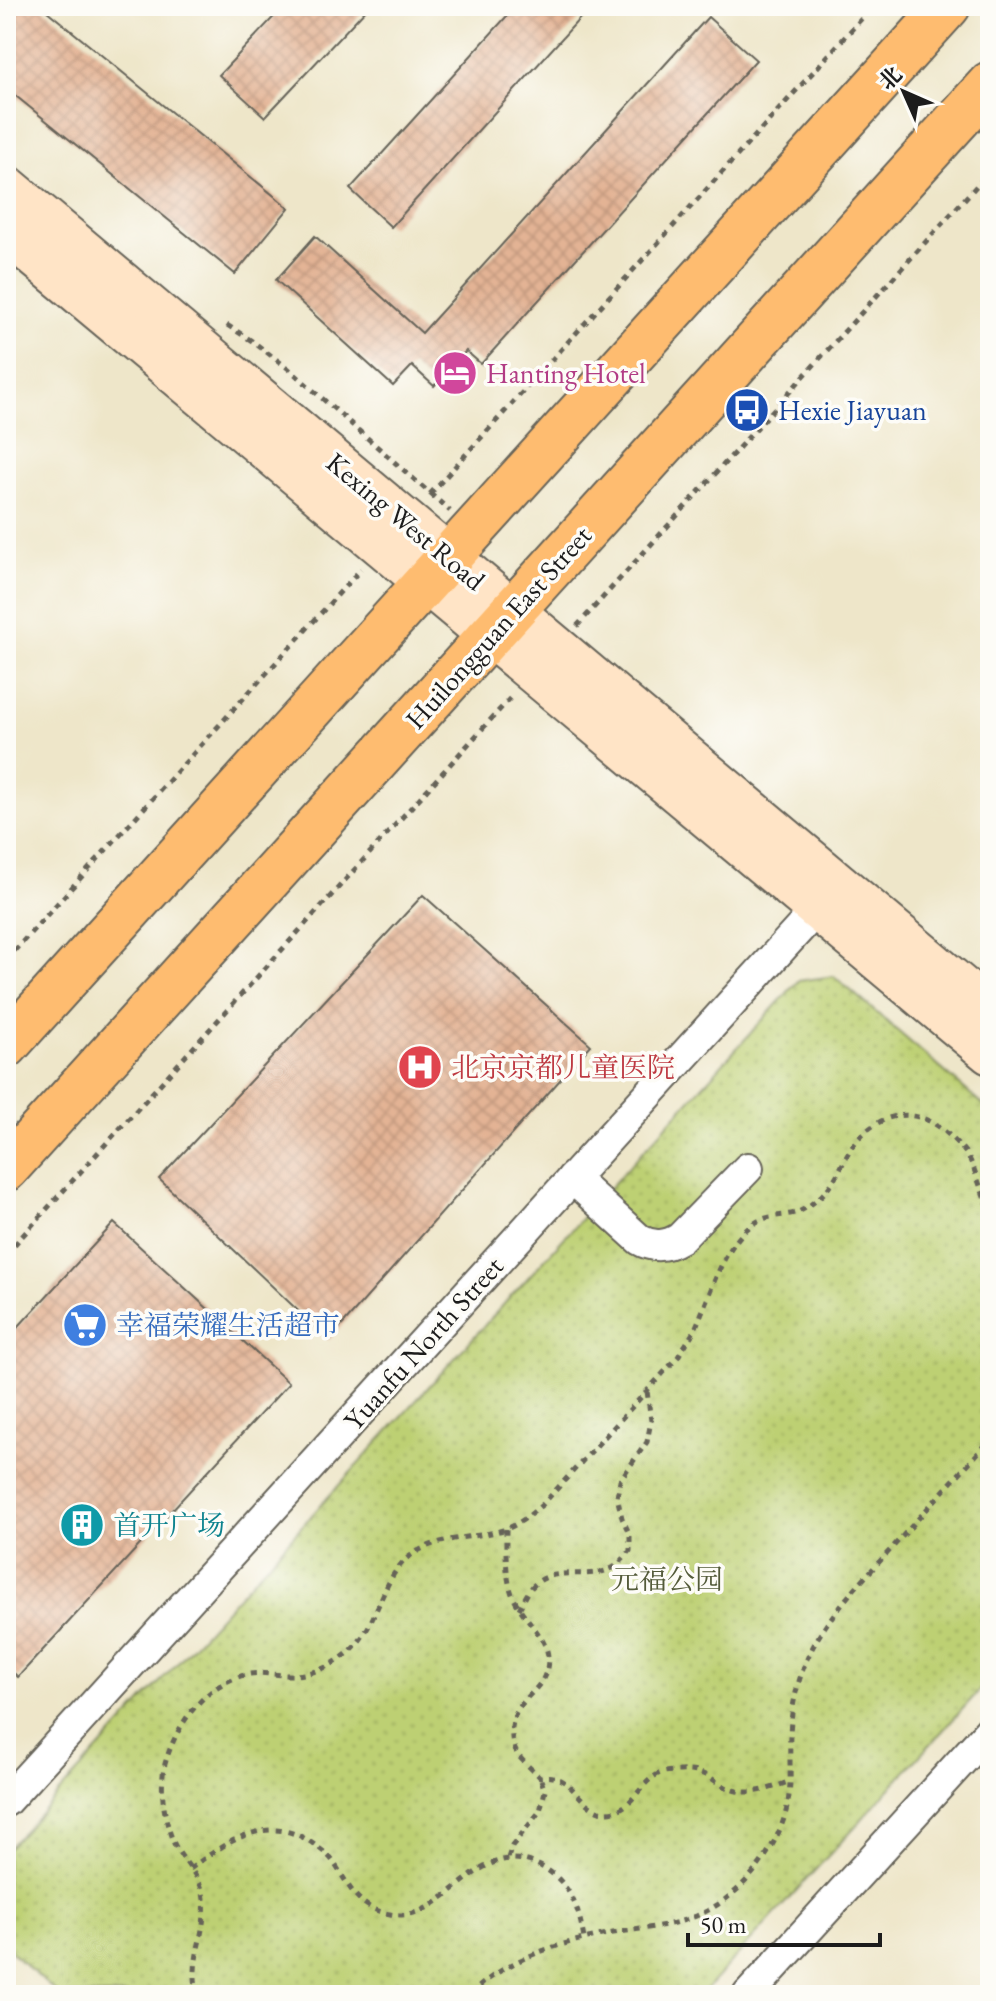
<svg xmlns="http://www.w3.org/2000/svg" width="996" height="2001" viewBox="0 0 996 2001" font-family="'EB Garamond','Noto Serif SC',serif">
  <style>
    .park { fill: url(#park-dots); stroke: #6c7648; stroke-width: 2 }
    .building { fill: url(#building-cross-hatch) }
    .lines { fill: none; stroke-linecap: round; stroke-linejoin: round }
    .street-casing { stroke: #666359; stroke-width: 34 }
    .secondary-casing { stroke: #666359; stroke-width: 46 }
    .primary-casing { stroke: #666359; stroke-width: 48 }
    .path { stroke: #666359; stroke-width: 5; stroke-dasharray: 6 6; stroke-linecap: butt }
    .street { stroke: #fff; stroke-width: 30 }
    .secondary { stroke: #ffe4c6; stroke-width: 42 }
    .primary { stroke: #febc70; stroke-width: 44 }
    .labels { text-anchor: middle; stroke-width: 7; stroke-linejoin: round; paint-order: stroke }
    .hotel-label { font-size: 28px; fill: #b23c85; stroke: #fdfcf7; text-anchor: start }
    .transit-label { font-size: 28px; fill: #164399; stroke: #fdfcf7; text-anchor: start }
    .street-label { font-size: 28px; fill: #1c1c1c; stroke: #fdfcf7 }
    .health-label { font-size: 28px; fill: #be3a42; stroke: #fdfcf7; text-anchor: start }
    .shop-label { font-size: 28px; fill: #366cbe; stroke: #fdfcf7; text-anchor: start }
    .culture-label { font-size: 28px; fill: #0d838f; stroke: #fdfcf7; text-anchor: start }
    .park-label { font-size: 28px; fill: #545b3a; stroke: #fdfcf7 }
  </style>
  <defs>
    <pattern id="park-dots" width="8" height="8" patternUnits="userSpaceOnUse" patternTransform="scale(2)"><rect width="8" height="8" fill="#bdd073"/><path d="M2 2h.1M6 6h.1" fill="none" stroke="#a2b263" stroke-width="1.8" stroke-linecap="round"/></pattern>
    <pattern id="building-cross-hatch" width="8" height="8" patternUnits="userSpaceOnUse" patternTransform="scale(2)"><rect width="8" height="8" fill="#e3b394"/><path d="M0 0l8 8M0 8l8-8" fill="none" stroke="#c2997f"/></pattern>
  </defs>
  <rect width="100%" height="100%" fill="#fdfcf7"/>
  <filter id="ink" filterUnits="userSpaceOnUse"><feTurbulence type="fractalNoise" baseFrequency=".0125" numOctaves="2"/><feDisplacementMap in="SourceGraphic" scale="16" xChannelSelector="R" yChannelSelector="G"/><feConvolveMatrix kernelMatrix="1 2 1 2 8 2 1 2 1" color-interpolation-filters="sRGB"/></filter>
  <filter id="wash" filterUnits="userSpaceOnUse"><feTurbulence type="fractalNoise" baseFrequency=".006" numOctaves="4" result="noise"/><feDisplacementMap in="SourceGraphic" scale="32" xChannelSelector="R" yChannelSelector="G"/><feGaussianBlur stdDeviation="1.8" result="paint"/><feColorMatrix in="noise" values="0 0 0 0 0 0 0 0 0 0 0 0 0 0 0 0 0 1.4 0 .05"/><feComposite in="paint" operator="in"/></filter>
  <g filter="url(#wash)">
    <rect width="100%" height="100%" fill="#eee6c9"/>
    <!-- park -->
    <path class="park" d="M834,976L990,1111V1679L701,1995H59L6,1947V1851L798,981Z"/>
    <g id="blocks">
      <!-- building -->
      <g class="building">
        <path d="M6,6H41L289,208L235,274L6,88Z"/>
        <path d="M284,6H369L265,117L219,75Z"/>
        <path d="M516,6H591L391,227L350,189Z"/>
        <path d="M708,17L756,60L481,364L466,351L434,386L412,366L393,386L276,280L315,236L422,333Z"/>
        <path d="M423,895L591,1045L329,1340L159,1179Z"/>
        <path d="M114,1223L289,1383L18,1677L6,1666V1340Z"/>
      </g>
    </g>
  </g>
  <g filter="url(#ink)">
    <use href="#blocks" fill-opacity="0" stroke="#666359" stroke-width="2"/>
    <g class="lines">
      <!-- street casing -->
      <g class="street-casing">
        <g id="street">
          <path d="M572,1178L640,1240C654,1248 667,1246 680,1238L748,1168"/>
          <path d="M6,1801L830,895"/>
          <path d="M748,1995L990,1730"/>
        </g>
      </g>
      <!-- secondary casing -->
      <g class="secondary-casing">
        <g id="secondary">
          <path d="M6,186L990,1011"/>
          <path d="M6,232L990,1053"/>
        </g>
      </g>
      <!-- primary casing -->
      <g class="primary-casing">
        <g id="primary">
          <path d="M6,1046L948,6"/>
          <path d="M6,1169L990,84"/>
        </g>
      </g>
      <!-- path -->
      <g class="path">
        <path d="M227,325L252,341L289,369L450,511"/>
        <path d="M430,494L873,6"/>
        <path d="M577,626L990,171"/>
        <path d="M6,960L361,569"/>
        <path d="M6,1254L513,695"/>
        <path d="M506,1529C506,1549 505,1571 511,1591C519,1617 550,1637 548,1661C546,1686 530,1691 519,1708C510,1721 509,1741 518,1755C524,1763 533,1770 540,1777C544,1777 549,1776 553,1777C575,1781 583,1813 608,1812C633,1811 640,1780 661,1773C667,1771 674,1771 680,1771C711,1769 712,1785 737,1791C755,1795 774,1787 791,1781"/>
        <path d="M519,1609C523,1602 527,1593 532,1587C555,1562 592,1584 617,1565C621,1562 626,1556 630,1551V1535L622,1518L617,1497L620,1480L647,1442L651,1421L647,1391"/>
        <path d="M508,1858L512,1846L540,1811L545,1791L540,1777"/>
        <path d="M190,1869C228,1840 272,1811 316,1846C323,1851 330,1856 334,1863C351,1888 357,1908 390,1914C450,1925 476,1830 544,1868C571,1884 579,1909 584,1939"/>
        <path d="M6,1992L9,1995"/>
        <path d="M197,1995C197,1989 195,1983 195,1977C194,1948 209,1922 203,1893C199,1874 180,1859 173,1841C164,1819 159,1787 165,1764C175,1728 200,1691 235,1678C258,1669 273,1676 295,1675C311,1674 327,1668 340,1659C380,1633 377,1581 410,1556C437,1536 472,1539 503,1530C519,1525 531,1514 543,1504L678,1357C683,1348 689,1340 694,1331C710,1297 719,1255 747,1229C764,1213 779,1218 798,1212C807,1208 816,1201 823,1194C841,1176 845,1150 863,1134C893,1106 926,1111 953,1139C959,1145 965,1151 969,1158C977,1174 981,1192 990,1209"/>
        <path d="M470,1995C508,1957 562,1942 613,1933C665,1925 700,1925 741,1886C763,1864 783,1833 788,1802C792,1780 789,1758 790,1735C791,1709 797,1683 807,1659C826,1616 861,1582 892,1548C924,1512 957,1476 990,1440"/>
      </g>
      <!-- street -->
      <use href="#street" class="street"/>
      <!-- secondary -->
      <use href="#secondary" class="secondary"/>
      <!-- primary -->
      <use href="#primary" class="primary"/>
    </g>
  </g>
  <!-- icons -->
  <defs>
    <g id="hotel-disc" transform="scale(2.3)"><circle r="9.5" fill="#d1479c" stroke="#fdfcf7"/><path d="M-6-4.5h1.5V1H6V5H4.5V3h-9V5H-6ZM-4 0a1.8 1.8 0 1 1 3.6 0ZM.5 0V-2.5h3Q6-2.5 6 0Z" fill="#fff"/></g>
    <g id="bus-disc" transform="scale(2.3)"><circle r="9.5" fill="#1a4fb4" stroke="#fdfcf7"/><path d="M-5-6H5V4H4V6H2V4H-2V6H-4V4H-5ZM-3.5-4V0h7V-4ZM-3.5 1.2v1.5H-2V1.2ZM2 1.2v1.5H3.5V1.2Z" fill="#fff"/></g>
    <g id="hospital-disc" transform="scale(2.3)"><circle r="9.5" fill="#e0444e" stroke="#fdfcf7"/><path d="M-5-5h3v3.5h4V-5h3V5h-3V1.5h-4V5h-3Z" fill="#fff"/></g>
    <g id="supermarket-disc" transform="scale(2.3)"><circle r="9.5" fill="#3f7fe0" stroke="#fdfcf7"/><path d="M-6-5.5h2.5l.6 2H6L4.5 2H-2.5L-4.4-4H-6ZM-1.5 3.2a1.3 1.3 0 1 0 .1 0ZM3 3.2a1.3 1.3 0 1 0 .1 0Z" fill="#fff"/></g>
    <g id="building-disc" transform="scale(2.3)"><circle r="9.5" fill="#0f9aa8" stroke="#fdfcf7"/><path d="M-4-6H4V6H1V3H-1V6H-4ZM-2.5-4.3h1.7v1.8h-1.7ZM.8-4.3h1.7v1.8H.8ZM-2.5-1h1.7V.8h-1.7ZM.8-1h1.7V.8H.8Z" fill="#fff"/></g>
  </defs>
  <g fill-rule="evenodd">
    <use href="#hotel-disc" x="455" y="373"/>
    <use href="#bus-disc" x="747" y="410"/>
    <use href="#hospital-disc" x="420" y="1067"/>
    <use href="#supermarket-disc" x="85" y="1325"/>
    <use href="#building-disc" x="82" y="1525"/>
  </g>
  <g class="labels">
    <!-- hotel labels -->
    <g class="hotel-label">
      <text x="486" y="383">Hanting Hotel</text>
    </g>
    <!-- transit labels -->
    <g class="transit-label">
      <text x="778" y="420">Hexie Jiayuan</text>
    </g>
    <!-- street labels -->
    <g class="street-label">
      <text transform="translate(406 521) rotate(40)" y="10">Kexing West Road</text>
      <text transform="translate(498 627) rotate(-48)" y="10">Huilongguan East Street</text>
      <text transform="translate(423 1343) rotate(-48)" y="10">Yuanfu North Street</text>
    </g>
    <!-- health labels -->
    <g class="health-label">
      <text x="451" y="1077">北京京都儿童医院</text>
    </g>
    <!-- shop labels -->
    <g class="shop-label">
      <text x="116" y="1335">幸福荣耀生活超市</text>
    </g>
    <!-- culture labels -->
    <g class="culture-label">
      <text x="113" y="1535">首开广场</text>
    </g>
    <!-- park labels -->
    <g class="park-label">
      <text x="667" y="1589">元福公园</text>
    </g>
  </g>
  <!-- margin -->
  <rect width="996" height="2001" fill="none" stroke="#fdfcf7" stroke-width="32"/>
  <!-- north arrow -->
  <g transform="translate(904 92) rotate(315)" stroke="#fdfcf7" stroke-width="6" paint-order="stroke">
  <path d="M0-6L14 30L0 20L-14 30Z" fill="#1c1c1c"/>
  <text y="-12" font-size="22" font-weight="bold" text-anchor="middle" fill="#1c1c1c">北</text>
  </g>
  <!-- scale -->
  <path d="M688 1933v12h192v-12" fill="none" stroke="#1c1c1c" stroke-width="4"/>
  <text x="700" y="1933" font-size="24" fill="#1c1c1c" stroke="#fdfcf7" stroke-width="6" paint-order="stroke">50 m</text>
</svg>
